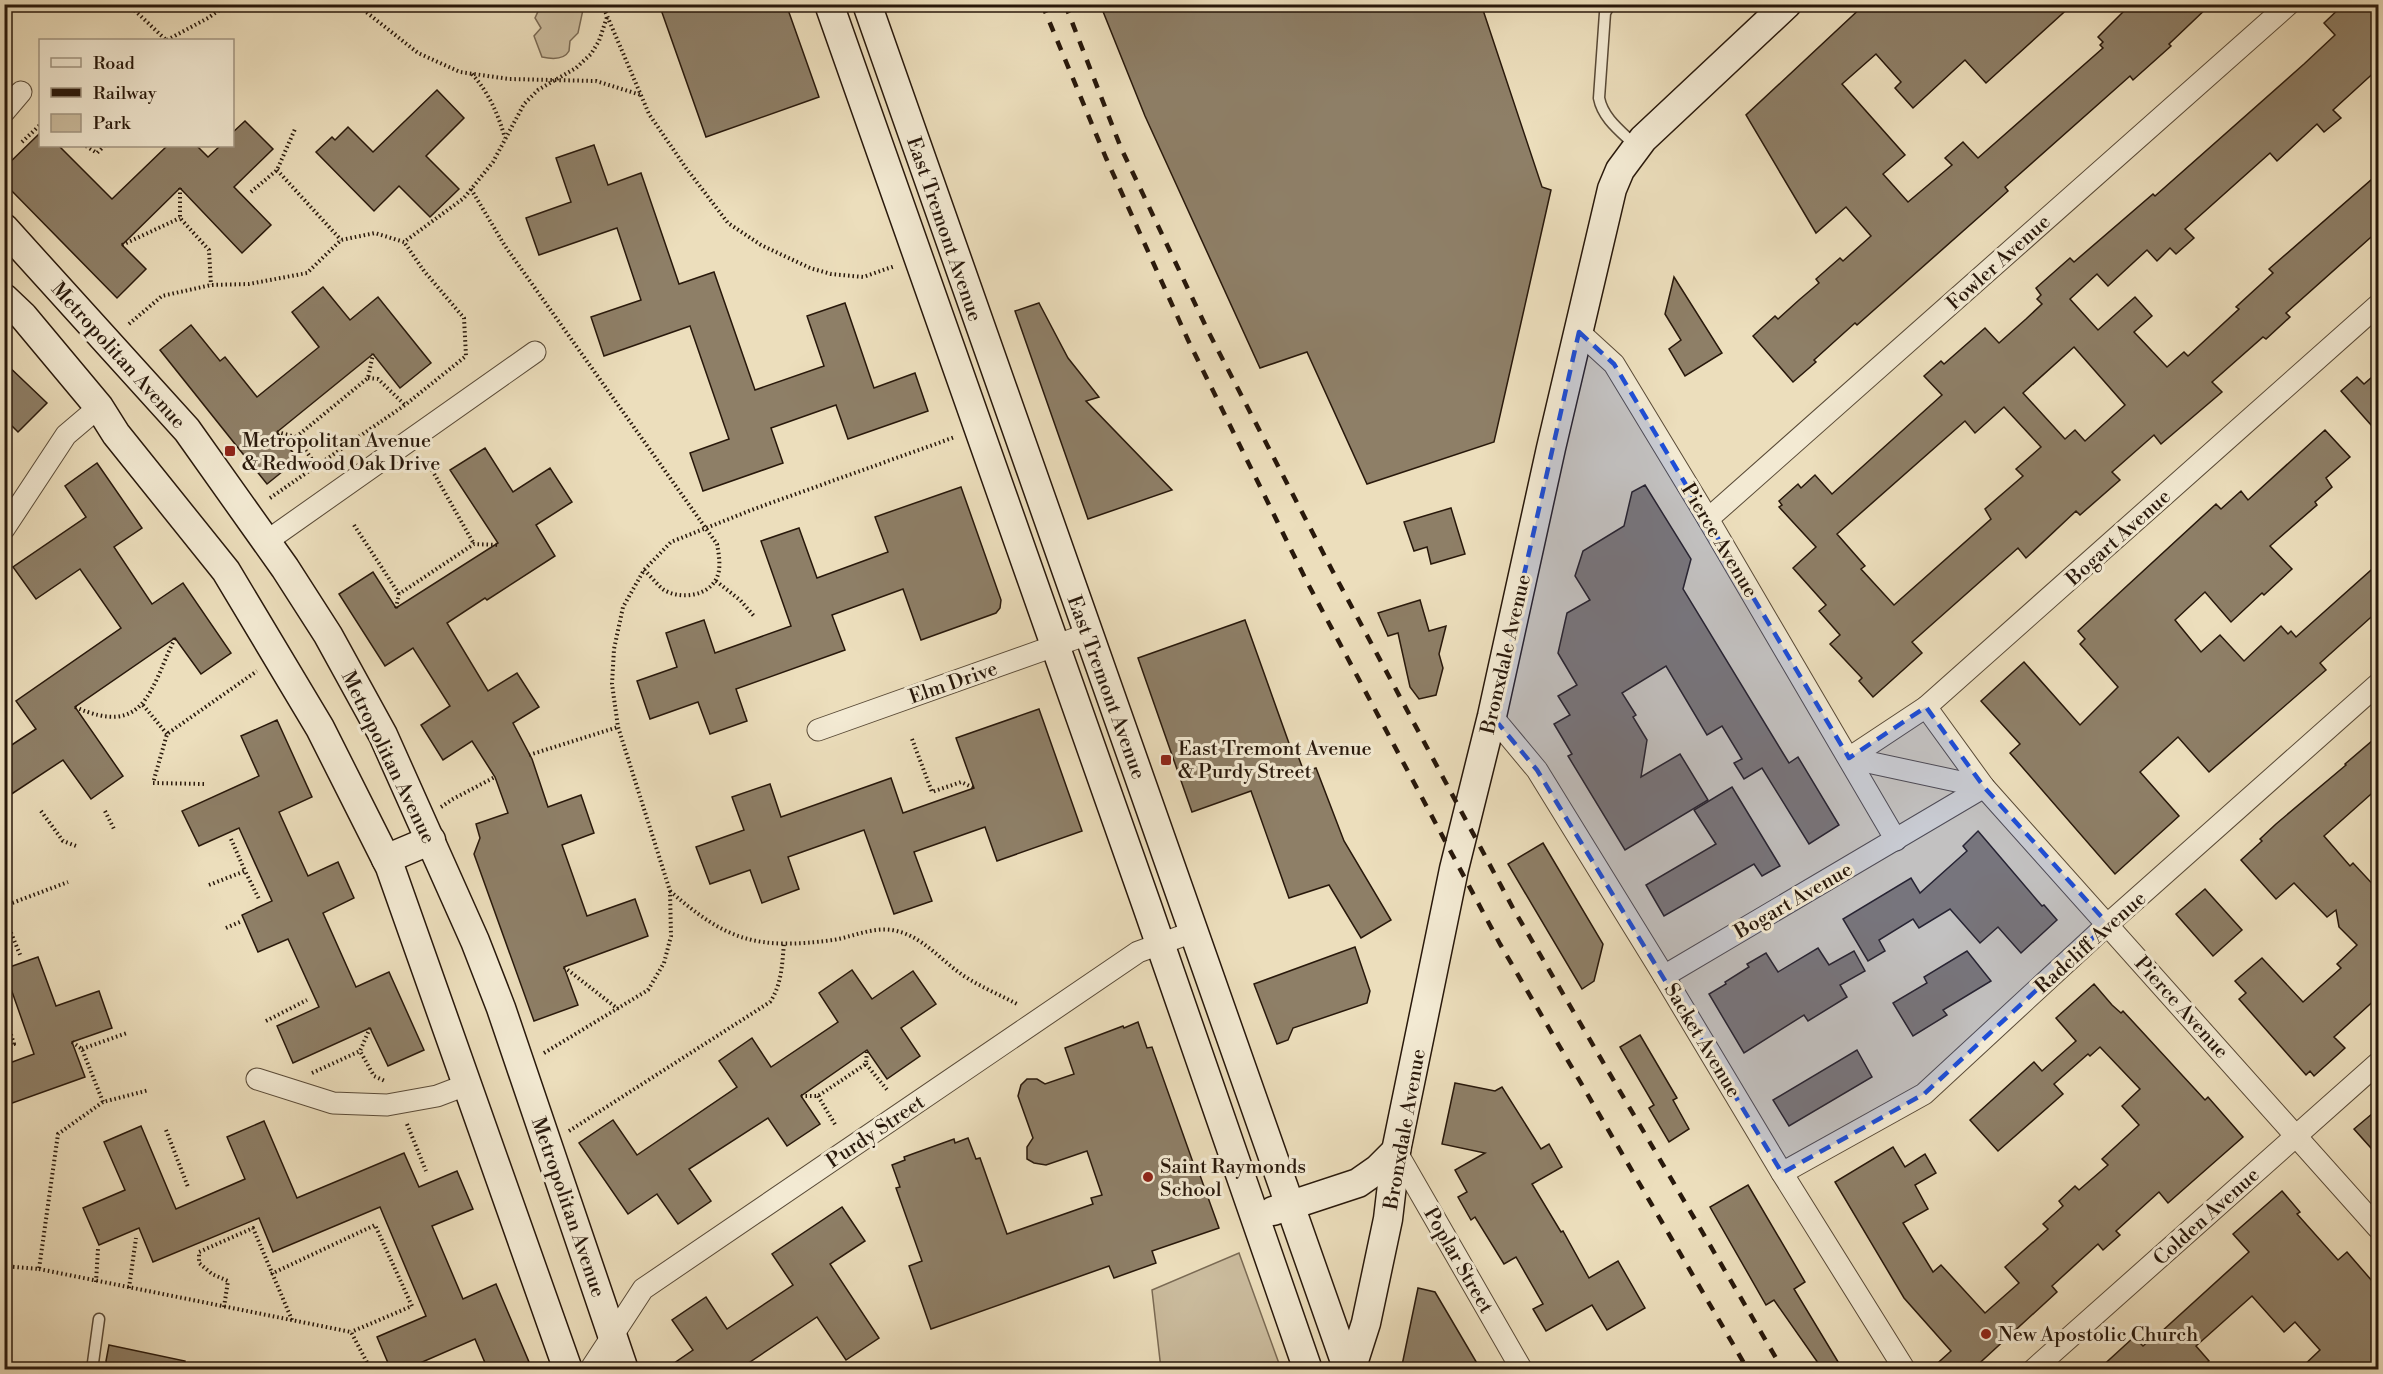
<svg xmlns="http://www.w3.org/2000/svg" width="2383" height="1374" viewBox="0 0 2383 1374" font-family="'Libre Bodoni',serif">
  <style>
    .green { fill: #cbbc9e; stroke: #7a6a54; stroke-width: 1.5 }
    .building { fill: #8e7f67; stroke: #28180b; stroke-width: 1.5; fill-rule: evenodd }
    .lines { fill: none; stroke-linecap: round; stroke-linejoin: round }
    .lane-casing { stroke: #594a37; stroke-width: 13 }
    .street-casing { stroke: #594a37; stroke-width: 23 }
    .secondary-casing { stroke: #28180b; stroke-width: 31 }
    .path { stroke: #28180b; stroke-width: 4; stroke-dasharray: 1.5 3; stroke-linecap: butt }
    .lane { stroke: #f3ead3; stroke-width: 10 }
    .street { stroke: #f3ead3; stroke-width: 21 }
    .secondary { stroke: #f3ead3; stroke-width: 28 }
    .rail { stroke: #28180b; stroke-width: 4.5; stroke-dasharray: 10 10; stroke-linecap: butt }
    .marked { fill: #1d4ed8; fill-opacity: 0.2; stroke: #1d4ed8; stroke-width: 4.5; stroke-dasharray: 12 8; stroke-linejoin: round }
    .poi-dot { fill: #8f2418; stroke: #f3ead3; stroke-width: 2 }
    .labels { text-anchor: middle; stroke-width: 6; stroke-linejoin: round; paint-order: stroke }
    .street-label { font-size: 20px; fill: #28180b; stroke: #f3ead3 }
    .poi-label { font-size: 20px; fill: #28180b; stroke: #f3ead3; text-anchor: start }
  </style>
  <rect width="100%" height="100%" fill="#ecdebc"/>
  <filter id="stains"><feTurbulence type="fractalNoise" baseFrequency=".00333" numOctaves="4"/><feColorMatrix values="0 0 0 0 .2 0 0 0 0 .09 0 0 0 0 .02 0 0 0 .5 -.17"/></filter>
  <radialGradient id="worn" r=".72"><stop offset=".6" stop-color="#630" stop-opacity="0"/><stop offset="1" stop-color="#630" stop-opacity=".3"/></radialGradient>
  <!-- green -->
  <g class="green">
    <path d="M541,5H584L578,33L570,41L569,51C564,60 551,59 542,57L534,36L541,28L535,18Z"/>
    <path d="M1239,1253L1281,1369H1161L1152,1290Z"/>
  </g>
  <!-- building -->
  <g class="building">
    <path d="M659,4H786L819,97L706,137Z"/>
    <path d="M1100,4H1481L1542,187L1551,190L1494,442L1367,484L1307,352L1260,368L1145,116Z"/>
    <path d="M1865,4H2073L1986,83L1965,60L1913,108L1895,88L1901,82L1876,54L1842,84L1905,155L1883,174L1908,202L1952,165L1945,158L1963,142L1978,158L2103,48L2100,45L2103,42L2098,37L2131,4H2211L2169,44L2171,46L2133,80L2130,76L2005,187L2008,191L1988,209L1857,325L1855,323L1835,341L1814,360L1816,362L1793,382L1753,336L1775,316L1778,319L1799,300L1819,283L1816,279L1840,258L1843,261L1871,236L1846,207L1816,233L1746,115Z"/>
    <path d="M2344,4H2365L2379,19V68L2333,110L2341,118L2324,132L2317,124L2277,161L2270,153L2185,229L2194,238L2176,254L2170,248L2157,261L2147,250L2108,286L2097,274L2070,299L2098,330L2135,297L2152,316L2134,332L2167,367L2184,352L2188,356L2239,309L2236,307L2273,273L2269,269L2379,173V230L2286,313L2290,317L2266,339L2263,337L2212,382L2222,392L2161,444L2154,435L2112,472L2120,480L2080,515L2076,511L2026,558L2018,548L1912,642L1922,653L1873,697L1859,681L1862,678L1830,644L1840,635L1819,611L1826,605L1793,568L1816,547L1779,507L1782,505L1779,501L1798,484L1801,488L1815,475L1832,494L1942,395L1924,376L1941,361L1944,364L1985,328L1999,343L2026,319L2042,304L2037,299L2041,295L2036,288L2070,258L2074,262L2153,194L2155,196L2304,64L2335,35L2324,23ZM2074,347L2125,405L2085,441L2075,430L2065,439L2023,393ZM2004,407L2041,447L2016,469L2023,476L1985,509L1991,519L1894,605L1861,569L1865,566L1837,534L1965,421L1975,433Z"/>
    <path d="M437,90L464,118L426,156L459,189L430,217L399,186L374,211L316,152L332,137L335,140L348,127L373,152Z"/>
    <path d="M245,121L273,149L234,187L271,225L242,253L180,188L122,245L146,269L117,298L4,183V168L40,133V146H59L112,199L167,146H197L208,157L220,146H232V133Z"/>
    <path d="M594,145L608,185L641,173L679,284L714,272L755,390L824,366L807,316L845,303L874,388L915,373L928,411L848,439L836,405L771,428L783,463L703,491L690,453L729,439L690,326L604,356L591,317L641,300L617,228L539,255L526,218L571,202L556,158Z"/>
    <path d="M1674,277L1722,353L1685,376L1669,349L1681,340L1665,314Z"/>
    <path d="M323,287L350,320L378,297L431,363L400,388L373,354L277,432L298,459L267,484L160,350L191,325L220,361L225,357L257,397L319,347L292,312Z"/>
    <path d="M1039,303L1068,358L1099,397L1086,401L1172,490L1088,519L1015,311Z"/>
    <path d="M4,362L47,403L18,432L4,418Z"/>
    <path d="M2379,371V434L2341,391L2357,377L2364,384Z"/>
    <path d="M2325,430L2350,457L2326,478L2332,487L2315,502L2317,505L2270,546L2292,569L2264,595L2262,593L2231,622L2205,592L2175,620L2201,652L2220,635L2244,661L2281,626L2288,634L2291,631L2296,637L2379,563V610L2320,663L2326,670L2209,772L2178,737L2140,772L2179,816L2115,874L2010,753L2020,744L1981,701L2024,662L2080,725L2118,687L2080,644L2085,639L2078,631L2216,504L2221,509L2241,491L2248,500Z"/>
    <path d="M485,448L513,492L550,468L572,502L536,525L555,556L487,600L485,598L447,623L488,691L517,673L539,707L513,723L532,759L548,807L581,795L594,833L562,845L587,916L635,899L648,936L564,967L578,1005L534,1021L474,854L480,838L476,824L508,813L495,777L472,741L443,760L421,725L450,706L413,648L385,666L339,594L373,572L396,608L498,543L450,470Z"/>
    <path d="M97,463L142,528L114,547L152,604L183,583L231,653L201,674L175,638L75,707L123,776L91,799L63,760L4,799V750L36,729L16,701L121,628L80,569L36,599L13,567L86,517L65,486Z"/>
    <path d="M1645,485L1691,559L1683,589L1789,763L1798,757L1839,825L1809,844L1762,768L1744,779L1734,763L1742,759L1722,726L1707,735L1666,666L1622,693L1636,715L1633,717L1647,740L1641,777L1680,754L1708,800L1625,850L1568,756L1572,754L1554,724L1570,715L1558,696L1577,685L1558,653L1567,613L1590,600L1575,576L1583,551L1624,526L1632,492Z"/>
    <path d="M961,487L1001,600L1000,608L996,613L921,640L903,589L832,615L845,650L736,689L747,721L710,734L698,702L650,719L637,681L677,667L666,633L704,620L715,653L791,626L761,541L799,528L817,578L888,552L875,517Z"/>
    <path d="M1451,508L1465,554L1431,564L1427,547L1414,551L1404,522Z"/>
    <path d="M1420,600L1429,631L1446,626L1439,654L1443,668L1436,695L1419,699L1410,687L1398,633L1388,636L1378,613Z"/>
    <path d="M1245,620L1290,746L1294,745L1304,772L1316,768L1344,841L1391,920L1361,938L1329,885L1289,898L1251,791L1192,812L1138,658Z"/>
    <path d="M1039,709L1082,831L997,861L985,827L914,852L932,901L894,914L864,830L788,857L799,889L762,903L750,870L710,884L696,847L744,830L732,797L770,784L781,817L891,778L903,813L974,788L956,738Z"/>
    <path d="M277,720L312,797L279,812L308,876L338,862L354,898L323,913L356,987L389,972L424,1050L388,1066L370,1028L293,1063L277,1026L319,1007L288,939L258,952L242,915L272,901L239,828L199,846L182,811L259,776L241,736Z"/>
    <path d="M2379,735V787L2324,836L2350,866L2353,863L2379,891V996L2334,1037L2345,1048L2314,1076L2310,1071L2306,1075L2239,999L2246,993L2235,981L2262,958L2303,1002L2341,968L2337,964L2357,945L2339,927L2336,910L2327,917L2294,883L2276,899L2241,860L2262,841L2260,839L2276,824L2346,765L2345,764Z"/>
    <path d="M1732,787L1780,866L1762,876L1754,864L1664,916L1646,885L1716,844L1694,810Z"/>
    <path d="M1978,831L2042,906L2044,905L2057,920L2021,953L1998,927L1980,943L1950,909L1919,928L1913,919L1879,940L1885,951L1868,961L1843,919L1911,878L1920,893L1967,851L1963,846Z"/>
    <path d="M1543,843L1603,944L1594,981L1582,989L1508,864Z"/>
    <path d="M2205,889L2242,930L2213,956L2176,914Z"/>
    <path d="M1355,947L1370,991L1367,1003L1293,1028L1288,1040L1277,1044L1254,984Z"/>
    <path d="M1818,948L1829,965L1854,951L1865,971L1840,985L1847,997L1808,1021L1804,1015L1744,1053L1709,994L1726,984L1725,982L1749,967L1747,964L1766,953L1778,972Z"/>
    <path d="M1967,951L1991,981L1943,1010L1947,1015L1913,1036L1893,1003L1927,983L1924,977Z"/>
    <path d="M38,957L56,1006L99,991L112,1028L72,1042L85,1077L4,1106V1065L34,1054L4,969Z"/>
    <path d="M852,970L872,999L913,971L936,1004L901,1028L920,1056L887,1079L867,1050L801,1096L820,1124L787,1146L768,1118L689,1169L711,1201L678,1224L657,1194L628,1214L579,1143L613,1120L637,1155L737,1087L719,1061L752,1038L771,1067L838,1022L819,993Z"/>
    <path d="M2094,984L2112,1005L2121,1013L2123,1011L2205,1100L2208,1097L2243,1137L2168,1203L2159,1192L2116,1231L2120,1235L2103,1250L2098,1244L2052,1286L2057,1292L1972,1370H1930L1951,1351L1904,1298L1835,1182L1893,1147L1905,1167L1925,1154L1936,1173L1915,1185L1928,1209L1903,1223L1933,1272L1941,1265L1985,1313L2019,1283L2005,1267L2048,1229L2043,1224L2063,1206L2059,1201L2075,1186L2079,1190L2108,1165L2102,1159L2139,1125L2122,1106L2140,1089L2100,1047L2090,1056L2088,1054L2054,1084L2063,1094L1998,1151L1970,1120L2034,1062L2042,1071L2076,1041L2056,1018Z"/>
    <path d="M1138,1022L1147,1048L1152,1047L1195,1168L1197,1167L1219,1228L1152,1251L1156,1263L1114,1278L1109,1266L931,1329L909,1266L922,1261L896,1188L900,1187L892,1165L905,1160L904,1157L954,1139L955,1143L968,1138L976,1159L980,1158L1007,1234L1093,1204L1091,1198L1102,1195L1087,1151L1046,1165L1034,1163L1027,1159V1147L1033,1138L1018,1096L1021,1085L1027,1079H1037L1045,1084L1074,1074L1065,1048L1123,1026L1124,1028Z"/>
    <path d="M1640,1035L1677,1098L1673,1100L1689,1129L1669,1142L1649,1108L1654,1105L1620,1047Z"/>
    <path d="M1857,1050L1872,1077L1789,1126L1773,1100Z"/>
    <path d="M1455,1083L1495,1091L1502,1087L1541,1149L1549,1144L1562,1167L1532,1184L1561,1232L1563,1231L1589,1278L1618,1261L1645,1308L1607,1330L1592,1305L1546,1331L1533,1309L1543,1304L1516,1257L1504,1264L1475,1217L1471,1220L1458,1197L1467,1192L1455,1170L1485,1153L1442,1144Z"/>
    <path d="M2379,1108V1157L2354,1129Z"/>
    <path d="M264,1121L297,1198L404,1153L419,1187L457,1171L473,1209L432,1226L463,1299L496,1284L529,1362L513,1370H488L475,1339L404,1370H391L377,1337L426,1316L380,1207L273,1252L259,1218L153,1262L139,1228L99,1245L83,1208L125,1190L104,1142L141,1126L176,1209L245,1179L227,1137Z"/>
    <path d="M1748,1185L1805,1282L1794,1289L1843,1370H1823L1774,1300L1766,1305L1710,1207Z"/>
    <path d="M2282,1191L2300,1212L2297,1214L2338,1260L2347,1252L2379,1289V1370H2299L2320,1350L2295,1322L2284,1332L2252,1296L2196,1346L2209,1361L2199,1370H2098L2134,1337L2143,1346L2160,1331L2161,1332L2249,1252L2233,1234Z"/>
    <path d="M842,1207L865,1241L830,1264L879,1338L846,1360L817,1317L738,1370H664L693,1350L672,1320L706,1297L727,1329L793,1285L772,1254Z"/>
    <path d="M1418,1288L1435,1292L1481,1370H1401Z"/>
    <path d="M109,1345L185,1361L184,1370H109L106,1361Z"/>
  </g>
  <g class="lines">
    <!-- lane casing -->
    <g class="lane-casing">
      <g id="lane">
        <path d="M1610,4L1605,13L1599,98C1603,119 1622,132 1637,147"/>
        <path d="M92,1370L99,1319"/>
      </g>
    </g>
    <!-- street casing -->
    <g class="street-casing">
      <g id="street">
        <path d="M4,112L21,92"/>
        <path d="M1579,332L1614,364L1708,519L1896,840"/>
        <path d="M1708,519L2289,4"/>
        <path d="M4,529L66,435L99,407"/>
        <path d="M267,541L535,352"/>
        <path d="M1926,707L1984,787L2378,1228"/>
        <path d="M1492,716L1537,770L1664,976L1782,1173L1905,1370"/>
        <path d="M818,730L1088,634"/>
        <path d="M1849,758L1926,707L2378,305"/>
        <path d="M1849,758L1984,787"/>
        <path d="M1664,976L1984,787"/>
        <path d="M257,1079L333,1103L387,1105L437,1096L466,1085"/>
        <path d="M1396,1151L1522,1370"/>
        <path d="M1782,1173L1924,1094L2108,924L2378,684"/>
        <path d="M590,1370L643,1289L1138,952L1193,932"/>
        <path d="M2033,1370L2378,1063"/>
      </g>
    </g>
    <!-- secondary casing -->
    <g class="secondary-casing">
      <g id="secondary">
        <path d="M829,4L1147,906L1308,1370"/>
        <path d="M867,4L1348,1370"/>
        <path d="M4,228L187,430L285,568L328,635L383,735L475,941L501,1008L624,1370"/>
        <path d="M4,298L23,316L99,407L116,434L226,571L320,728L390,867L568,1370"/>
        <path d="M386,859L431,840"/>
        <path d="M1273,1211L1358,1183L1378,1169L1396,1151"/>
        <path d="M1351,1370L1366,1323L1388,1219L1396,1151L1454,869L1492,716L1551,448L1612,189L1620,170L1643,139L1787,4"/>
      </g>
    </g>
    <!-- path -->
    <g class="path">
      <path d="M128,4L166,40"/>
      <path d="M356,4L418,53L460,72L509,79L596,81L641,95"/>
      <path d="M602,4L649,114L686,168L728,223L761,245L810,268L831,274L863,277L895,266"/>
      <path d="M167,40L208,18L228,4"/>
      <path d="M472,74C489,93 498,114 505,138"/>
      <path d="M22,142L40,125"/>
      <path d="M86,146L97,153L104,146"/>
      <path d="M277,170L341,240"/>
      <path d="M180,188V218L209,250L211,285"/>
      <path d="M471,189L505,246L717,544C719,555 722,571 715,581C705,597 679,599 664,590C657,585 651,576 644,570"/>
      <path d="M251,192L277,170L295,129"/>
      <path d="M122,245L180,218"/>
      <path d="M129,324L162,296L211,285L249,284L307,273L341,240L375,233L404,242L464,198L493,162L524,104L538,90L576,68L591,54L599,41L607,17"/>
      <path d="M368,378L378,379L405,405"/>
      <path d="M277,432L296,437L316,465"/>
      <path d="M296,437L368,378L373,354"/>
      <path d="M432,470L474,544"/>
      <path d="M270,498L405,405L466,356L464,318L424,271L404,242"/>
      <path d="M354,525L399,594"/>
      <path d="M716,581L740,600L754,616"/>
      <path d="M396,608L399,594L474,544L499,545"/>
      <path d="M143,705L167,734"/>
      <path d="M75,707C145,738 150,690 175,638"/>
      <path d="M912,739L932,792L961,782L974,788"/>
      <path d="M529,755L618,727"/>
      <path d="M204,784L153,783L167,734L257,671"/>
      <path d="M441,807L453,799L495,777"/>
      <path d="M41,811L63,841L76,846"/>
      <path d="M105,811L115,831"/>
      <path d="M231,839L245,871"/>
      <path d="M209,885L245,871L259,899"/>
      <path d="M670,891C727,941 757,950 833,940C852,937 872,927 892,930C922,935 940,960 964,976C981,987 1000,995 1017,1004"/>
      <path d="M4,906L68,882"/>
      <path d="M4,916L21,957"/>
      <path d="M226,928L242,921"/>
      <path d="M564,967L618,1009"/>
      <path d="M4,1013L14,1044L4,1047"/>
      <path d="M266,1021L307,1000"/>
      <path d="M370,1028L360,1051L374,1076L385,1081"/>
      <path d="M72,1042L82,1049L103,1102"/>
      <path d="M82,1049L127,1033"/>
      <path d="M544,1053L648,990L664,963L671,936L670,891L618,727L612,684L614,649L623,607L644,570L671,542L754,509L955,437"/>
      <path d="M866,1064L888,1091"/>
      <path d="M312,1073L360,1051"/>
      <path d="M801,1096H818L866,1064L867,1050"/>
      <path d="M818,1096L836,1126"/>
      <path d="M407,1124L426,1171"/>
      <path d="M166,1130L188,1187"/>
      <path d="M569,1131L770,1002C782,984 782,964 784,944"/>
      <path d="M4,1266L39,1269L58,1134L103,1102L149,1090"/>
      <path d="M39,1269L351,1332L371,1370"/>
      <path d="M271,1274L375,1225L412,1306L351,1332"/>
      <path d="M96,1282L98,1249"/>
      <path d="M129,1288L136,1238"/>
      <path d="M224,1307L228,1281L212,1274L199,1263V1252L253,1228L292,1320"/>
    </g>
    <!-- lane -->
    <use href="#lane" class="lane"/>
    <!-- street -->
    <use href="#street" class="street"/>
    <!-- secondary -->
    <use href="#secondary" class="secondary"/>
    <!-- rail -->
    <g class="rail">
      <path d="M1042,4L1106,158L1188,340L1307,582L1500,944L1748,1370"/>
      <path d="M1065,4L1121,148L1208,331L1332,570L1514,910L1783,1370"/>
    </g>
  </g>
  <!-- marked area -->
  <path class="marked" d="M1579,332L1614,364L1849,758L1926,707L1984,787L2108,924L1924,1094L1782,1173L1537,770L1492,716Z"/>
  <!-- markers -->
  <g class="poi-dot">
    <rect x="224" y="445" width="12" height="12" rx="3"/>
    <rect x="1160" y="754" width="12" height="12" rx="3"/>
    <circle cx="1148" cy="1177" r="6"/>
    <circle cx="1986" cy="1334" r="6"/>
  </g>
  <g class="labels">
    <!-- street labels -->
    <g class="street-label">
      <text transform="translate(945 229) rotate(71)" y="7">East Tremont Avenue</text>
      <text transform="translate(1998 262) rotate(-42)" y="7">Fowler Avenue</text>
      <text transform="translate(119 355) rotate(48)" y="7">Metropolitan Avenue</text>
      <text transform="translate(2118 537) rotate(-42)" y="7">Bogart Avenue</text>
      <text transform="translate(1720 540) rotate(59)" y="7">Pierce Avenue</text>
      <text transform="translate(1505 654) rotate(-77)" y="7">Bronxdale Avenue</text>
      <text transform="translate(953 682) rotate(-19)" y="7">Elm Drive</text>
      <text transform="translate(1107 687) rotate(70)" y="7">East Tremont Avenue</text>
      <text transform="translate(389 757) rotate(64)" y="7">Metropolitan Avenue</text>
      <text transform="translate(1793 900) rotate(-30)" y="7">Bogart Avenue</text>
      <text transform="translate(2090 942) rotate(-42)" y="7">Radcliff Avenue</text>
      <text transform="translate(2182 1007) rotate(48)" y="7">Pierce Avenue</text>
      <text transform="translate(1703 1040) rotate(59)" y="7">Sacket Avenue</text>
      <text transform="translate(1404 1129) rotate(-80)" y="7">Bronxdale Avenue</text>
      <text transform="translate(875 1131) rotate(-34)" y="7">Purdy Street</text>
      <text transform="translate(569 1207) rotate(71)" y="7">Metropolitan Avenue</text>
      <text transform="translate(2206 1216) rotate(-42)" y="7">Colden Avenue</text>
      <text transform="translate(1459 1260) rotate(60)" y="7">Poplar Street</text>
    </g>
    <!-- poi labels -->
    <g class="poi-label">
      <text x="242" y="447">Metropolitan Avenue<tspan x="242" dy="23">&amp; Redwood Oak Drive</tspan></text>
      <text x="1178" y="755">East Tremont Avenue<tspan x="1178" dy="23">&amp; Purdy Street</tspan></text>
      <text x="1160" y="1173">Saint Raymonds<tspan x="1160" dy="23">School</tspan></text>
      <text x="1998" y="1341">New Apostolic Church</text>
    </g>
  </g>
  <!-- margin -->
  <rect width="2383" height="1374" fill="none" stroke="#ecdebc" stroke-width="24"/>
  <rect x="6" y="6" width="2371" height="1362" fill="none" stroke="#28180b" stroke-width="3"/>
  <rect x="12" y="12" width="2359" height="1350" fill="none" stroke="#28180b" stroke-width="1.5"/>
  <!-- legend -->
  <rect x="39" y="39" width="195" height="108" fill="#f3ead3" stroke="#a29683" stroke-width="1.5"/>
  <rect x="51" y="58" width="30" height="9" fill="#f3ead3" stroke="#a29683" stroke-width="1.5"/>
  <text x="93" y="69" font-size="18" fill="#28180b">Road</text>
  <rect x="51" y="88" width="30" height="9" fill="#28180b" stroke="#a29683" stroke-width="1.5"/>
  <text x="93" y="99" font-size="18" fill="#28180b">Railway</text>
  <rect x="51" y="114" width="30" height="18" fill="#cbbc9e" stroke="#a29683" stroke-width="1.5"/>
  <text x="93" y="129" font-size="18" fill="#28180b">Park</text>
  <rect width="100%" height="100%" filter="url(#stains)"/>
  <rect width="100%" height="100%" fill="url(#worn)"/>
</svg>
